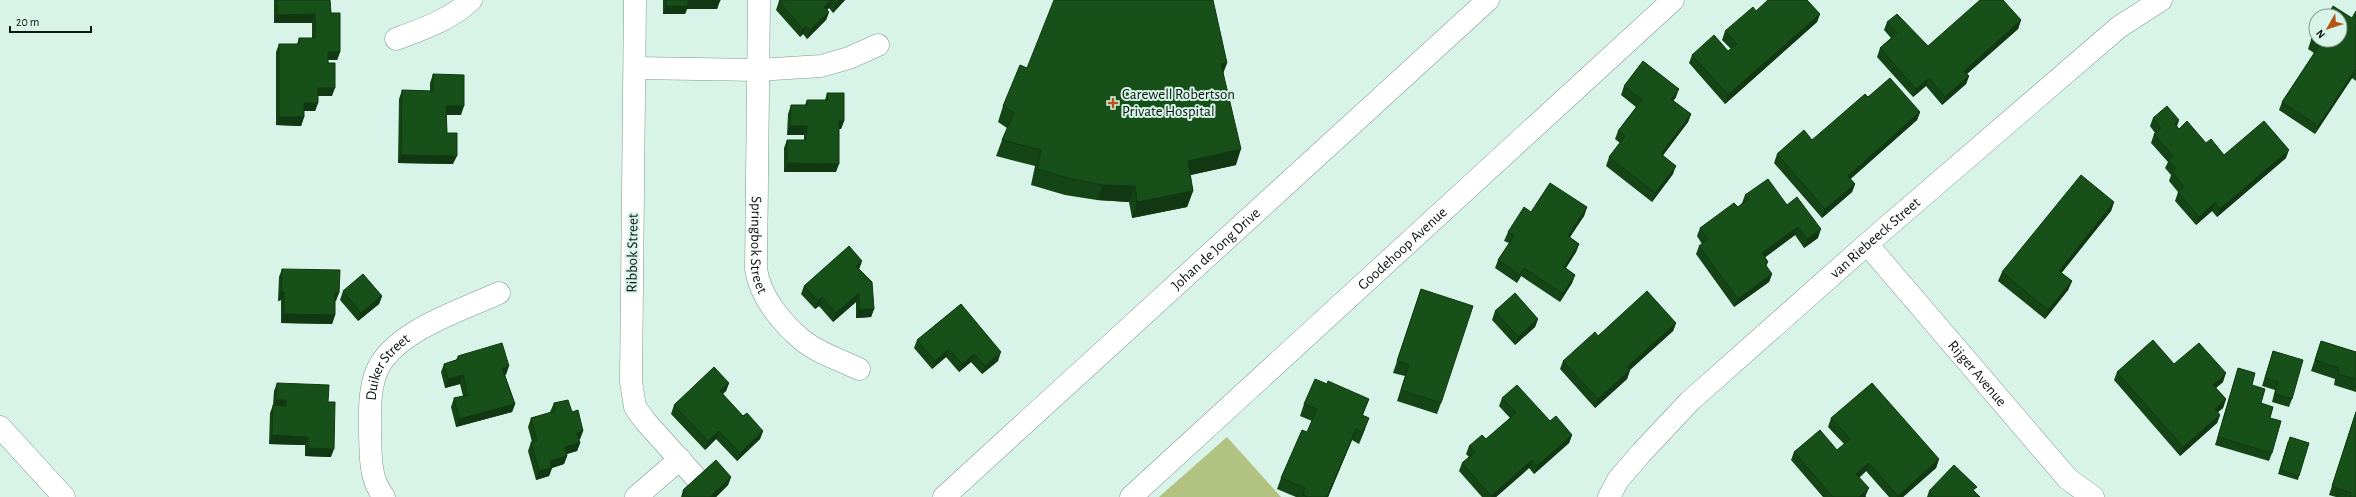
<svg xmlns="http://www.w3.org/2000/svg" width="2356" height="497" viewBox="0 0 2356 497" font-family="'Alegreya Sans',sans-serif">
  <style>
    .green { fill: #b2c280 }
    .lines { fill: none; stroke-linecap: round; stroke-linejoin: round }
    .street-casing { stroke: #7f998e; stroke-width: 23 }
    .secondary-casing { stroke: #7f998e; stroke-width: 23 }
    .street { stroke: #fff; stroke-width: 22 }
    .secondary { stroke: #fff; stroke-width: 22 }
    .wall { fill: #154516 }
    .shaded-wall { fill: #113812 }
    .building { fill: #18501a; stroke: #113812 }
    .poi-dot { fill: #b55315; stroke: #d8f4e8; stroke-width: 1.5 }
    .labels { text-anchor: middle; stroke-width: 4; stroke-linejoin: round; paint-order: stroke }
    .poi-label { font-size: 15px; fill: #0a1410; stroke: #d8f4e8; text-anchor: start }
    .street-label { font-size: 15px; fill: #0a1410; stroke: #d8f4e8 }
  </style>
  <rect width="100%" height="100%" fill="#d8f4e8"/>
  <!-- green -->
  <path class="green" d="M1227,437L1281,497H1159Z"/>
  <g class="lines">
    <!-- street casing -->
    <g class="street-casing">
      <g id="street">
        <path d="M635,0L631,382L635,407L645,421L699,481"/>
        <path id="s1" d="M759,0L756,269C760,296 780,321 801,339C817,353 841,360 859,369"/>
        <path d="M396,39C423,29 450,20 471,0"/>
        <path d="M635,68L758,70L821,66L849,58L878,45"/>
        <path id="s2" d="M1867,244L2068,479L2093,497"/>
        <path d="M0,427L64,497"/>
        <path id="s3" d="M384,497C369,478 371,456 370,433C370,412 369,392 376,373C391,332 462,310 499,293"/>
        <path d="M636,497L680,459"/>
        <path id="s4" d="M1131,497L1673,0"/>
        <path id="s5" d="M1609,497L1618,480L1642,452L1690,401L1867,244L2119,27L2161,0"/>
      </g>
    </g>
    <!-- secondary casing -->
    <g class="secondary-casing">
      <g id="secondary">
        <path id="s6" d="M944,497L1488,0"/>
      </g>
    </g>
    <!-- street -->
    <use href="#street" class="street"/>
    <!-- secondary -->
    <use href="#secondary" class="secondary"/>
  </g>
  <!-- wall -->
  <g class="wall">
    <path d="M274,0H330L331,13L340,52L337,60H328L332,96H318V103L315,111H304V117L301,126L276,125V52L279,44H297L299,38H312V23H274Z"/>
    <path d="M663,0H720L717,9H687L685,14H663Z"/>
    <path d="M780,0H845L833,13L829,8L827,10L829,12L826,20L807,39L803,34L800,37L776,10L779,1Z"/>
    <path d="M1756,11L1820,14L1817,22L1725,104L1689,63L1692,55L1728,51L1731,49L1722,40L1725,31Z"/>
    <path d="M2356,11V81L2352,78L2315,134L2279,110L2282,102L2314,53L2308,49L2311,40L2352,18Z"/>
    <path d="M2021,20L2018,29L1967,74L1969,76L1966,84L1942,105L1926,86L1913,97L1877,57L1880,48L1891,38L1884,30L1887,22L1928,46Z"/>
    <path d="M1227,63L1223,73L1236,165L1190,175L1193,191L1187,207L1132,218L1129,202L1097,200L1065,195L1031,185L1035,166L996,156L1002,140L1007,128L998,122L1003,106L1027,68Z"/>
    <path d="M433,74L461,115H446L447,133L453,164L398,163L399,99L402,90L430,91V83Z"/>
    <path d="M1624,86L1676,97L1673,101L1691,114L1688,122L1663,155L1673,174L1652,202L1606,166L1609,157L1620,143L1615,139L1618,131L1636,107L1621,95Z"/>
    <path d="M827,93L844,121L841,129H839L836,172H784V148L787,140H804V135H787L788,114L791,105H805L807,100H825Z"/>
    <path d="M1868,97L1920,112L1917,120L1850,179L1855,184L1852,192L1822,218L1774,163L1777,154L1812,140Z"/>
    <path d="M2153,118L2179,120L2177,126L2179,129L2206,143L2224,155L2286,158L2217,217L2212,211L2196,225L2175,201L2178,192L2169,181L2171,175L2165,168L2168,162L2151,143L2154,134L2155,133L2150,126Z"/>
    <path d="M1745,195L1787,205L1818,238L1804,248L1795,235L1765,257L1768,262L1766,267L1772,274L1769,282L1734,307L1696,254L1699,246L1702,244L1697,236L1700,228L1738,207L1742,203Z"/>
    <path d="M2114,202L2111,211L2061,273L2072,281L2068,290L2045,319L1998,281L2002,272Z"/>
    <path d="M1587,207L1584,216L1569,237L1579,244L1576,252L1566,268L1575,275L1572,283L1560,302L1521,276L1517,283L1495,268L1498,260L1509,243L1504,241L1508,232L1531,212Z"/>
    <path d="M862,261L859,269L874,309L871,317L856,318V302L833,322L819,306L815,309L801,294L804,286Z"/>
    <path d="M282,269L336,301H335V315L332,324L281,323V300L278,301L279,277Z"/>
    <path d="M1421,289L1441,403L1437,414L1397,401L1405,376L1393,373Z"/>
    <path d="M343,291L382,296L379,304L358,321L340,300Z"/>
    <path d="M961,304L998,361L982,374L971,362L959,372L946,357L932,369L914,348L917,340Z"/>
    <path d="M1495,311L1538,319L1535,327L1515,345L1492,320Z"/>
    <path d="M1676,323L1673,331L1630,370L1627,379L1595,408L1560,369L1563,361L1598,336Z"/>
    <path d="M2321,341L2356,352V392L2334,385L2335,379L2311,371Z"/>
    <path d="M2273,351L2292,399L2289,407L2272,402L2275,390L2262,386Z"/>
    <path d="M458,356L506,375H505L515,404L512,412L456,427L451,407L454,398L463,396L460,384L445,388L441,372L444,364L456,360Z"/>
    <path d="M2174,364L2223,382L2216,388L2226,399L2223,408L2218,412L2220,415L2217,423L2180,456L2114,380L2117,372Z"/>
    <path d="M2238,368L2270,418L2272,453L2269,461L2215,445Z"/>
    <path d="M277,383L328,402L331,457L305,456V445L269,444L270,413L273,405L274,391Z"/>
    <path d="M729,383L726,391L722,394L743,416L763,431L760,439L737,461L716,439L705,450L671,414L674,405Z"/>
    <path d="M1502,398L1550,421L1572,435L1569,443L1534,474L1529,468L1496,497H1482L1459,471L1462,463L1469,457L1466,454L1469,446L1486,439L1510,418L1499,406Z"/>
    <path d="M1369,399L1363,415L1365,429L1359,444L1352,440L1328,497H1296L1277,489L1281,478L1307,432L1312,421L1300,416L1304,404Z"/>
    <path d="M554,403L572,412L583,431L580,439L579,440L580,443L577,451L567,454V456L564,464L552,468L549,476L536,480L528,451L531,442H532L528,427L531,418L551,413L550,412Z"/>
    <path d="M2356,411V497H2336L2329,495Z"/>
    <path d="M1831,418L1939,459L1936,468L1903,497H1889L1866,471L1859,478L1866,497H1823L1791,460L1794,452L1837,450L1844,444L1828,427Z"/>
    <path d="M2288,441L2299,476L2298,480L2278,474Z"/>
    <path d="M731,477L728,485L716,497H681L683,490Z"/>
    <path d="M1929,491L1975,492L1980,497H1927Z"/>
  </g>
  <!-- shaded-wall -->
  <g class="shaded-wall">
    <path d="M688,0L720,1L717,9H687L685,14H663L666,6Z"/>
    <path d="M832,0L829,8L821,16L824,7Z"/>
    <path d="M840,0H845L833,13L836,4Z"/>
    <path d="M829,12L826,20L807,39L810,30Z"/>
    <path d="M315,14L312,23H274L277,15Z"/>
    <path d="M1820,14L1817,22L1725,104L1728,95Z"/>
    <path d="M2021,20L2018,29L1961,79L1964,71Z"/>
    <path d="M806,26L803,34L800,37L803,29Z"/>
    <path d="M328,52H340L337,60H325Z"/>
    <path d="M1227,63L1221,79V64Z"/>
    <path d="M2355,70L2352,78L2315,134L2318,126Z"/>
    <path d="M1969,76L1966,84L1942,105L1945,97Z"/>
    <path d="M1929,78L1926,86L1913,97L1916,89Z"/>
    <path d="M318,88H335L332,96H315Z"/>
    <path d="M1679,89L1676,97L1668,108L1671,99Z"/>
    <path d="M304,103H318L315,111H301Z"/>
    <path d="M446,106H464L461,115H443Z"/>
    <path d="M1920,112L1917,120L1845,184L1848,176Z"/>
    <path d="M1691,114L1688,122L1658,162L1661,154Z"/>
    <path d="M279,117H304L301,126L276,125Z"/>
    <path d="M2179,120L2176,128L2175,124Z"/>
    <path d="M839,121H844L841,129H836Z"/>
    <path d="M790,126H807L804,135H787Z"/>
    <path d="M1241,149L1236,165L1182,177L1188,161Z"/>
    <path d="M2289,150L2286,158L2217,217L2220,209Z"/>
    <path d="M401,155L457,156L453,164L398,163Z"/>
    <path d="M787,163L839,164L836,172H784Z"/>
    <path d="M1676,166L1673,174L1652,202L1655,193Z"/>
    <path d="M1855,184L1852,192L1822,218L1825,209Z"/>
    <path d="M1103,185L1135,186L1129,202L1097,200Z"/>
    <path d="M1193,191L1187,207L1132,218L1137,202Z"/>
    <path d="M2114,202L2111,211L2056,280L2059,271Z"/>
    <path d="M2215,203L2212,211L2196,225L2199,217Z"/>
    <path d="M1587,207L1584,216L1565,245L1568,236Z"/>
    <path d="M1798,227L1795,235L1759,262L1762,253Z"/>
    <path d="M1821,229L1818,238L1804,248L1807,239Z"/>
    <path d="M1579,244L1576,252L1561,275L1564,267Z"/>
    <path d="M862,261L859,269L856,266Z"/>
    <path d="M1524,268L1521,276L1517,283L1520,275Z"/>
    <path d="M1772,274L1769,282L1734,307L1738,299Z"/>
    <path d="M1575,275L1572,283L1560,302L1563,294Z"/>
    <path d="M2072,281L2068,290L2045,319L2048,310Z"/>
    <path d="M281,292H284L281,300L278,301Z"/>
    <path d="M335,293H339L336,301H332Z"/>
    <path d="M859,293L856,302L833,322L836,313Z"/>
    <path d="M382,296L379,304L358,321L361,313Z"/>
    <path d="M822,297L819,306L815,309L818,301Z"/>
    <path d="M859,309H874L871,317L856,318Z"/>
    <path d="M284,314L335,315L332,324L281,323Z"/>
    <path d="M1538,319L1535,327L1515,345L1518,337Z"/>
    <path d="M1676,323L1673,331L1624,375L1627,367Z"/>
    <path d="M949,349L946,357L932,369L935,361Z"/>
    <path d="M1001,352L998,361L982,374L985,366Z"/>
    <path d="M974,354L971,362L959,372L962,364Z"/>
    <path d="M509,366L506,375L499,376L502,368Z"/>
    <path d="M1630,370L1627,379L1595,408L1598,399Z"/>
    <path d="M2226,373L2223,382L2210,393L2213,385Z"/>
    <path d="M463,375L460,384L445,388L448,379Z"/>
    <path d="M729,383L726,391L717,400L720,391Z"/>
    <path d="M2226,399L2223,408L2212,417L2215,409Z"/>
    <path d="M276,400H286L283,409H273Z"/>
    <path d="M515,404L512,412L456,427L459,419Z"/>
    <path d="M2220,415L2217,423L2180,456L2183,447Z"/>
    <path d="M1369,418L1365,429L1359,444L1363,432Z"/>
    <path d="M1356,429L1352,440L1328,497H1327Z"/>
    <path d="M583,431L580,439L574,441L577,433Z"/>
    <path d="M719,431L716,439L705,450L708,441Z"/>
    <path d="M763,431L760,439L737,461L740,453Z"/>
    <path d="M272,435L308,437L305,445L269,444Z"/>
    <path d="M1572,435L1569,443L1534,474L1537,466Z"/>
    <path d="M580,443L577,451L562,455L565,447Z"/>
    <path d="M308,448L334,449L331,457L305,456Z"/>
    <path d="M567,456L564,464L552,468L549,476L536,480L539,471L550,461Z"/>
    <path d="M1939,459L1936,468L1903,497H1897L1898,496Z"/>
    <path d="M1532,460L1529,468L1496,497H1491V496Z"/>
    <path d="M1869,463L1866,471L1853,483L1856,474Z"/>
    <path d="M731,477L728,485L716,497H710Z"/>
    <path d="M1869,488L1865,497H1859Z"/>
  </g>
  <!-- building -->
  <g class="building">
    <path d="M277,0H330L331,13H340V52H328V63H335V88H318V103H304V117H279V44H299V38H315V14L277,15Z"/>
    <path d="M666,0H720V1L688,0V6H666Z"/>
    <path d="M780,0H831L824,7L829,12L810,30L806,26L803,29L779,1Z"/>
    <path d="M832,0H840L836,4Z"/>
    <path d="M1054,0H1213L1227,63L1221,64L1241,149L1188,161L1193,191L1137,202L1135,186L1103,185L1071,179L1037,169L1041,150L1002,140L1014,113L1003,106L1020,65L1027,68Z"/>
    <path d="M1768,0H1807L1820,14L1728,95L1692,55L1714,35L1728,51L1737,44L1725,31L1753,7L1756,11Z"/>
    <path d="M1980,0H2003L2021,20L1964,71L1969,76L1945,97L1929,78L1916,89L1880,48L1897,33L1887,22L1897,14L1928,46Z"/>
    <path d="M2333,6L2352,18L2356,11V71L2355,70L2318,126L2282,102L2319,46L2311,40L2316,32V40H2340V16H2327Z"/>
    <path d="M1643,61L1679,89L1671,99L1691,114L1661,154L1676,166L1655,193L1609,157L1625,136L1618,131L1642,100L1624,86Z"/>
    <path d="M433,74L464,75V106H446L447,133H457V156L401,155L402,90L433,91Z"/>
    <path d="M1890,78L1920,112L1848,176L1855,184L1825,209L1777,154L1804,130L1812,140L1865,94L1868,97Z"/>
    <path d="M827,93H844V121H839V164L787,163V140H806L807,126H790L791,105H807V100H828Z"/>
    <path d="M2167,106L2179,120L2175,124L2179,129L2187,121L2206,143L2211,139L2224,155L2264,121L2289,150L2220,209L2215,203L2199,217L2178,192L2184,187L2172,172L2176,168L2168,160L2173,156L2154,134L2161,128L2153,118Z"/>
    <path d="M2081,175L2114,202L2059,271L2072,281L2048,310L2002,272Z"/>
    <path d="M1768,179L1787,205L1797,197L1821,229L1807,239L1798,227L1762,253L1768,262L1765,264L1772,274L1738,299L1699,246L1708,239L1700,228L1734,203L1738,207L1749,199L1745,195Z"/>
    <path d="M1550,183L1587,207L1568,236L1579,244L1564,267L1575,275L1563,294L1524,268L1520,275L1498,260L1514,236L1508,232L1524,207L1531,212Z"/>
    <path d="M849,246L862,261L856,266L872,282L874,309H859V293L836,313L822,297L818,301L804,286Z"/>
    <path d="M282,269L340,270L339,293H335V315L284,314V292H281Z"/>
    <path d="M363,274L382,296L361,313L343,291Z"/>
    <path d="M1421,289L1473,306L1441,403L1401,390L1409,365L1397,361Z"/>
    <path d="M1647,291L1676,323L1627,367L1630,370L1598,399L1563,361L1595,332L1598,336Z"/>
    <path d="M1515,293L1538,319L1518,337L1495,311Z"/>
    <path d="M961,304L1001,352L985,366L974,354L962,364L949,349L935,361L917,340Z"/>
    <path d="M2153,340L2174,364L2199,343L2226,373L2213,385L2226,399L2215,409L2220,415L2183,447L2117,372Z"/>
    <path d="M2321,341L2356,352V379L2338,374L2339,368L2315,360Z"/>
    <path d="M502,343L509,366L502,368L515,404L459,419L454,398L468,395L463,375L448,379L444,364L459,359L458,356Z"/>
    <path d="M2273,351L2303,360L2292,399L2275,394L2278,382L2265,378Z"/>
    <path d="M714,367L729,383L720,391L743,416L747,413L763,431L740,453L719,431L708,441L674,405Z"/>
    <path d="M2238,368L2255,373L2252,385L2265,389L2261,403L2273,407L2270,418L2281,421L2272,453L2218,437Z"/>
    <path d="M1315,379L1327,384L1328,381L1369,399L1362,415L1369,418L1363,432L1356,429L1327,497H1308L1303,495L1305,488L1281,478L1302,430L1307,432L1317,409L1304,404Z"/>
    <path d="M277,383L329,385L328,402H335L334,449L308,448V437L272,435L273,405L286,406V400H276Z"/>
    <path d="M1872,383L1939,459L1898,496L1869,463L1856,474L1869,488L1859,497H1833L1794,452L1820,430L1837,450L1850,439L1831,418Z"/>
    <path d="M1517,385L1550,421L1556,416L1572,435L1537,466L1532,460L1491,496L1462,463L1475,452L1469,446L1482,435L1486,439L1516,413L1502,398Z"/>
    <path d="M568,400L572,412L578,410L583,431L577,433L580,443L565,447L567,456L550,461L552,468L539,471L531,442L537,441L531,418L555,411L554,403Z"/>
    <path d="M2356,412V497H2350L2351,493L2332,486Z"/>
    <path d="M2290,437L2309,443L2299,476L2280,470Z"/>
    <path d="M716,460L731,477L710,497H689L683,490Z"/>
    <path d="M1954,465L1977,487L1973,490L1980,497H1935L1929,491Z"/>
  </g>
  <!-- markers -->
  <path class="poi-dot" d="M1111 97h4v4h4v4h-4v4h-4v-4h-4v-4h4z"/>
  <g class="labels">
    <!-- poi labels -->
    <g class="poi-label">
      <text x="1122" y="99">Carewell Robertson<tspan x="1122" dy="17">Private Hospital</tspan></text>
    </g>
    <!-- street labels -->
    <g class="street-label">
      <text dy="5" stroke="none"><textPath href="#s5" startOffset="373">van Riebeeck Street</textPath></text>
      <text dy="5" stroke="none"><textPath href="#s1" startOffset="245">Springbok Street</textPath></text>
      <text dy="5" stroke="none"><textPath href="#s4" startOffset="368">Goodehoop Avenue</textPath></text>
      <text dy="5" stroke="none"><textPath href="#s6" startOffset="368">Johan de Jong Drive</textPath></text>
      <text transform="translate(632 253) rotate(-89)" y="5">Ribbok Street</text>
      <text dy="5" stroke="none"><textPath href="#s3" startOffset="138">Duiker Street</textPath></text>
      <text dy="5" stroke="none"><textPath href="#s2" startOffset="170">Rijger Avenue</textPath></text>
    </g>
  </g>
  <!-- north arrow -->
  <g transform="translate(2328 28) rotate(231)"><circle r="19" fill="#d8f4e8" stroke="#869a92"/>
  <path d="M0-3L7 15L0 10L-7 15Z" fill="#b55315"/>
  <text y="-6" font-size="11" font-weight="bold" text-anchor="middle" fill="#0a1410">N</text>
  </g>
  <!-- scale -->
  <path d="M10 26v6h81v-6" fill="none" stroke="#0a1410" stroke-width="2"/>
  <text x="16" y="26" font-size="12" fill="#0a1410" stroke="#d8f4e8" stroke-width="3" paint-order="stroke">20 m</text>
</svg>
